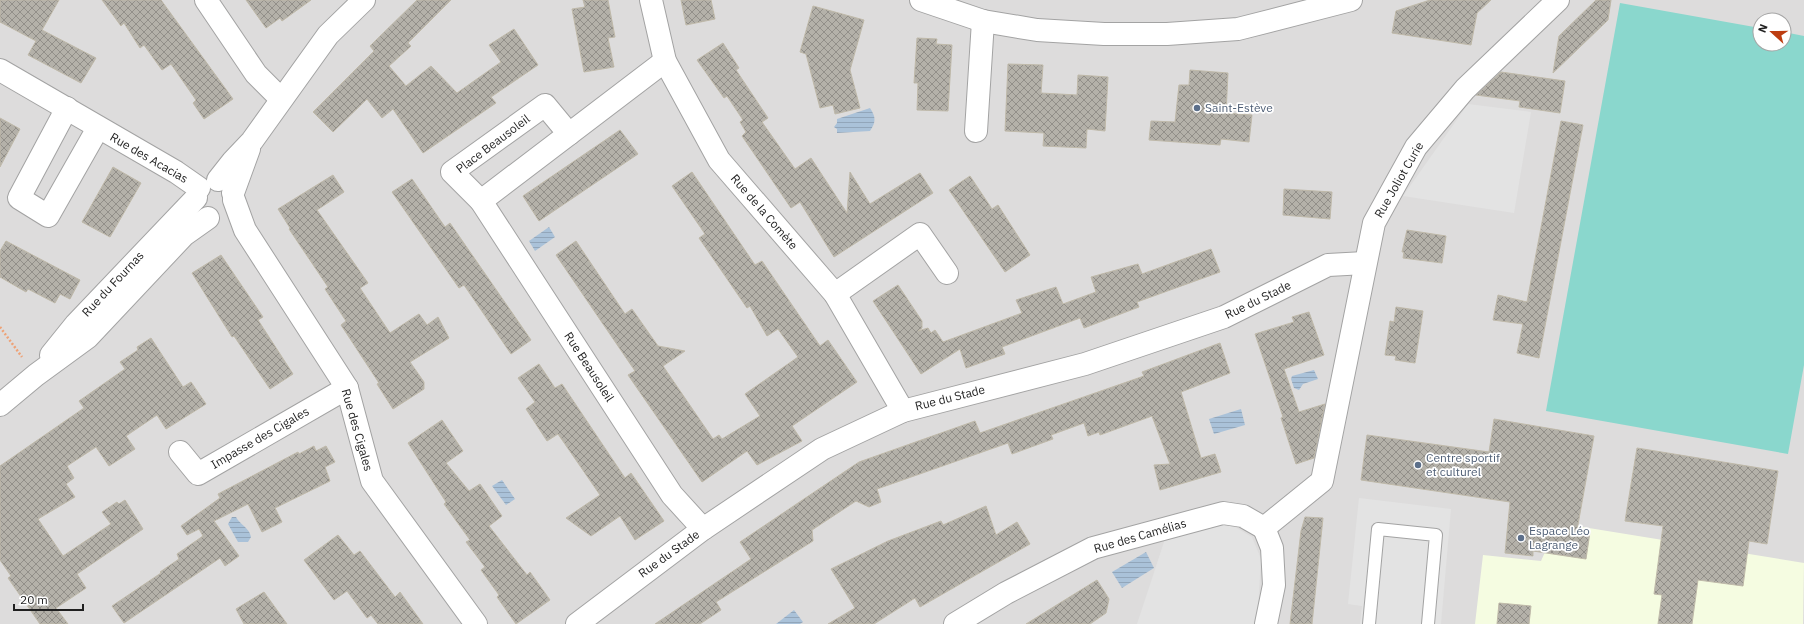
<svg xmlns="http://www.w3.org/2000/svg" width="1804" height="624" viewBox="0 0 1804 624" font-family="'IBM Plex Sans',sans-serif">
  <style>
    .residential { fill: #dddcdc; fill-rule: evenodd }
    .education { fill: #f5fce1 }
    .pitch { fill: #8ad7cd }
    .parking { fill: #e3e3e3 }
    .water { fill: url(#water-rules) }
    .building { fill: url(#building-cross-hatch); stroke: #bfb9a9 }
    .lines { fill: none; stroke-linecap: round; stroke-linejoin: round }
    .service-casing { stroke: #a3a3a3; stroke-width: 14 }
    .minor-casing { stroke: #a3a3a3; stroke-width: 24 }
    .path { stroke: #eea277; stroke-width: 2.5; stroke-dasharray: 2 2; stroke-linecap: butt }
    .service { stroke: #fff; stroke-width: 12 }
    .minor { stroke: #fff; stroke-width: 22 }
    .service-dot { fill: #5c6f8a; stroke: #fff; stroke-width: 1.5 }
    .labels { text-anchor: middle; stroke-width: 3.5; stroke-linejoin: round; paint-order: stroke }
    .service-label { font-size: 12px; fill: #4e5e75; stroke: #fff; text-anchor: start }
    .street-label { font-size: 12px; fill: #1f1f1f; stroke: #fff }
  </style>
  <defs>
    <pattern id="water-rules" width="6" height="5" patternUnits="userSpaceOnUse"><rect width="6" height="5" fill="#aac2d9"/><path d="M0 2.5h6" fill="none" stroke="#92a6ba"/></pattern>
    <pattern id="building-cross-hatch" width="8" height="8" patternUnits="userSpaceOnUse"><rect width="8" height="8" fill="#b4b1a9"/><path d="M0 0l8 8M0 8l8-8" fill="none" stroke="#928f89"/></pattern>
  </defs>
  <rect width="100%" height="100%" fill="#efeee6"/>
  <!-- residential -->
  <path class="residential" d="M0,0H1804V624H0ZM1760,20H1784V44H1760Z"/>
  <!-- education -->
  <path class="education" d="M1558,523L1804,563L1803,624H1475L1483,555L1541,561Z"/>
  <!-- pitch -->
  <path class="pitch" d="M1620,3L1760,28V44H1784V32L1804,36V365L1788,454L1546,411Z"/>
  <!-- parking -->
  <g class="parking">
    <path d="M1468,104L1531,112L1514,213L1403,196Z"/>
    <path d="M1359,498L1451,509L1441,624H1360L1362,606L1348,604Z"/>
    <path d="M1219,524L1235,527L1252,537L1261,559L1257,624H1137L1165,539Z"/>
  </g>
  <!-- water -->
  <g class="water">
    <path d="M870,108C876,117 876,122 870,131L837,133V129L834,127L837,123V119Z"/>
    <path d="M549,227L555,237L535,251L529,241Z"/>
    <path d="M1314,370L1318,379L1303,384L1299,390L1294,388L1291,379L1292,376Z"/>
    <path d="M1241,409L1245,425L1214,434L1209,419Z"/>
    <path d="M502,480L515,499L506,505L492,486Z"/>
    <path d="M232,517H236C240,525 249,527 251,537L248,542H238L228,524Z"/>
    <path d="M1146,552L1154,568L1122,588L1112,572Z"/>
    <path d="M794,610L803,622L800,624H776Z"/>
  </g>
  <!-- building -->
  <g class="building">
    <path d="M0,0H59L42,30L96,58L81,83L28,55L36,41L0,22Z"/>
    <path d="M102,0H161L233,99L204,119L193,103L196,100L171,64L162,70L144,45L140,48L124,23L121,26Z"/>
    <path d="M246,0H311L282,21L280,18L266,28Z"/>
    <path d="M417,0H451L408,43L411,46L389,66L406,86L431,66L457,93L501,62L489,45L514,29L538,65L491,97L496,103L423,153L393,109L382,118L367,99L333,132L313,112L374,51L370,46Z"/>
    <path d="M583,0H608L615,37L608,38L614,67L584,72L572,9L585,7Z"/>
    <path d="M681,0H711L715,19L686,25Z"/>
    <path d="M1430,0H1491L1477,13L1471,45L1392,33L1396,11Z"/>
    <path d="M1596,0H1611L1608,20L1553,73L1559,36Z"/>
    <path d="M813,6L864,20L850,70L860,108L835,114L833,105L820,108L806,54L800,52Z"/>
    <path d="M917,38L937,39L936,44L952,45L948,111L917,110L918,83H914Z"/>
    <path d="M723,43L739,68L736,70L768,118L762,122L795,169L811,158L847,213L850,172L870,204L920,173L933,193L834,257L800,202L791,208L742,136L746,132L740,122L743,120L727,96L724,98L697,60Z"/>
    <path d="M1008,64L1043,65L1041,93L1077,95L1078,75L1108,77L1105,131L1087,129L1086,148L1043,146L1044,133L1005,131Z"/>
    <path d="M1190,70L1228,73L1226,113L1252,115L1249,142L1221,139L1220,145L1149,140L1151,121L1175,122L1179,85H1189Z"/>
    <path d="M1501,72L1565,81L1560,113L1519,107L1520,101L1476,95Z"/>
    <path d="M0,118L20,129L0,167Z"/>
    <path d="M1561,121L1583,125L1539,358L1517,353L1523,324L1493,320L1498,295L1527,302Z"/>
    <path d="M620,130L638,154L539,221L523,196Z"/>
    <path d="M113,167L141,183L110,237L82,222Z"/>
    <path d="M692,172L755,265L762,261L820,346L828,340L857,382L792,426L802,441L757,465L747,451L702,482L628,375L635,371L556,255L576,241L625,314L632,309L658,346L685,351L663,366L713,439L719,435L722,439L760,416L745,394L798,357L778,329L767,336L750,306L747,308L699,238L705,234L672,186Z"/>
    <path d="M333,175L344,192L317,210L368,283L360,288L390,333L419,314L427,325L438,317L449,338L410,362L424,382V389L393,409L377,384L379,383L341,325L346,321L325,289L328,287L289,229L290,228L278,209Z"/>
    <path d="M970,176L992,209L998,205L1030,255L1005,272L949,190Z"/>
    <path d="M412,179L445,227L450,223L531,340L511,354L464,285L459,288L392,192Z"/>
    <path d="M1284,189L1332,192L1330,219L1283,215Z"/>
    <path d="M1407,230L1446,236L1442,263L1403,258L1404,252H1402Z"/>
    <path d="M6,241L80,280L70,299L60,294L55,303L28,289L26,292L0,277V251Z"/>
    <path d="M1211,249L1220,272L1137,302L1139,307L1084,328L1080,318L1002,347L1005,354L966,368L960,349L921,374L873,301L898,285L922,321V328L918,331L928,328L931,333L935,330L943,342L1022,313L1016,300L1056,287L1063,304L1096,292L1091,277L1138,264L1142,274Z"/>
    <path d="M221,255L263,317L258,320L293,374L270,389L234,336L232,337L192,273Z"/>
    <path d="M1396,307L1423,311L1415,363L1395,360L1396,356L1385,355L1390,321L1394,322Z"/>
    <path d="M1309,312L1324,355L1284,369L1299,412L1325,404L1314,458L1296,464L1281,418L1283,417L1255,334L1294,322L1292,317Z"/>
    <path d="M151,338L183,387L191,382L206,404L166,429L157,415L126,436L135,449L109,466L96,447L67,466L74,478L66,484L75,497L38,519L63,556L111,524L102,512L117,502L119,504L125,500L143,529L77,574L86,588L56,608L68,624H40L8,578L11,576L0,560V466L84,408L79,401L125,369L120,362L138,350L137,347Z"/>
    <path d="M1220,343L1230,373L1181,392L1201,458L1215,454L1221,472L1160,490L1154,465L1170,464L1152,416L1100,435L1099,432L1088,436L1084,423L1051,435L1053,439L1012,454L1008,443L877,489L881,502L869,507L856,501L812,530L813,541L716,602L721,610L700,624H655L751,559L740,542L859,462L975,421L980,433L1144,376L1142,372Z"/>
    <path d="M539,364L555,388L562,384L625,478L631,473L664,521L635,540L620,516L591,536L566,518L600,495L558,434L547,441L526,409L535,402L518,378Z"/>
    <path d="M1494,419L1594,436L1577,530L1590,532L1586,559L1533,551V556L1505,553L1510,502L1361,480L1367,435L1489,452Z"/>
    <path d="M442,420L463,451L446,463L469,491L480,484L502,516L489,526L527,575L530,572L550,600L516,624L497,597L499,595L481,570L485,567L466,542L470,540L444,504L446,502L408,443Z"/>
    <path d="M314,446L316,451L326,446L335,462L325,467L330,481L275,508L282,522L262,532L248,504L214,521L239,556L225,566L220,558L124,623L112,606L161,573L160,572L179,559L177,554L203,536L199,529L187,535L181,526L220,498L218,494L298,452L299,454Z"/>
    <path d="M1637,448L1778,471L1767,544L1749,541L1743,586L1698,580L1692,624H1658L1662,595L1654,594L1663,526L1625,521Z"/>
    <path d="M986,506L996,535L1017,522L1030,544L920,607L915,598L874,624H828L855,608L831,569L888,541L941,521L943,525Z"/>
    <path d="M1305,517L1323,518L1312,624H1290L1301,531Z"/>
    <path d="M338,535L354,555L360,551L395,597L400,592L423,624H378L371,615L367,618L347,591L334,600L304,560Z"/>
    <path d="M1097,580L1109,599L1106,613L1090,624H1026Z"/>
    <path d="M264,592L287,624H244L236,609Z"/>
    <path d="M1499,603L1531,606L1529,624H1497Z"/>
  </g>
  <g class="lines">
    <!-- service casing -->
    <g class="service-casing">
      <path id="service" d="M1369,624L1378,529L1436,535L1428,624"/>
    </g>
    <!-- minor casing -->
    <g class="minor-casing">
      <g id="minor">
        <path d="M206,0L256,74L281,99"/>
        <path d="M651,0L665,61L719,160L835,294L903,411"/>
        <path d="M921,0L983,21L1037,30L1104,34H1167L1238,29L1351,0"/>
        <path d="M0,70L176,172L199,188"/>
        <path d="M67,108L19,198L48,216L98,128"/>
        <path d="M976,131L983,21"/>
        <path d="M569,134L545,105L452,172L481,201L672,495L703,529"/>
        <path d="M218,180L233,161L252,141L328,35L364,0"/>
        <path d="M233,193L249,149"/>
        <path d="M234,200L245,230L347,388L372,481L476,624"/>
        <path d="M481,201L665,61"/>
        <path d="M835,294L920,234L947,273"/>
        <path d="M51,355L76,324L196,198"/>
        <path d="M0,405L36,375L88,337L184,235L208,218"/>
        <path d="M180,452L198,474L347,388"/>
        <path d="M1264,528L1272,548L1274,585L1266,624"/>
        <path d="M577,624L703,529L822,449L903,411L1085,364L1224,317L1328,265L1365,263"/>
        <path d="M955,624L1006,593L1093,548L1223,513L1243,516L1264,528L1322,481L1374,223L1416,147L1465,89L1558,0"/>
      </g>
    </g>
    <!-- path -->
    <path class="path" d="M0,327L22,357"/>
    <!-- service -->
    <use href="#service" class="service"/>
    <!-- minor -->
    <use href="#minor" class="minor"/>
  </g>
  <!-- markers -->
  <g class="service-dot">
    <circle cx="1197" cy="108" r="4"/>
    <circle cx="1418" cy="465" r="4"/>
    <circle cx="1521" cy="538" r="4"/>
  </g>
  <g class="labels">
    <!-- service labels -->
    <g class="service-label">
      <text x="1205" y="112">Saint-Estève</text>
      <text x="1426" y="462">Centre sportif<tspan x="1426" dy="14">et culturel</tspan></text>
      <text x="1529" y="535">Espace Léo<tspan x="1529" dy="14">Lagrange</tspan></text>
    </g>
    <!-- street labels -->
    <g class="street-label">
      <text transform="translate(493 144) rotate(-37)" y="4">Place Beausoleil</text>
      <text transform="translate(149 158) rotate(30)" y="4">Rue des Acacias</text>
      <text transform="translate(1399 180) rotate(-60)" y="4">Rue Joliot Curie</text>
      <text transform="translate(764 212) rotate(49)" y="4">Rue de la Comète</text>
      <text transform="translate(113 284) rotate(-47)" y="4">Rue du Fournas</text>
      <text transform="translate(1258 300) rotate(-26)" y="4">Rue du Stade</text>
      <text transform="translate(589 367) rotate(57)" y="4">Rue Beausoleil</text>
      <text transform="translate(950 398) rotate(-14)" y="4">Rue du Stade</text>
      <text transform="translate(357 430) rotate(74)" y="4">Rue des Cigales</text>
      <text transform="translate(260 438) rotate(-30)" y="4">Impasse des Cigales</text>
      <text transform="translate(1140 536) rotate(-16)" y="4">Rue des Camélias</text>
      <text transform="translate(669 554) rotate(-36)" y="4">Rue du Stade</text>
    </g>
  </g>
  <!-- north arrow -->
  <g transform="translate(1772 32) rotate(291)"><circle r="19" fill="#ffffff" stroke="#a5a5a5"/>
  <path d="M0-3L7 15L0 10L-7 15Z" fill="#bd3d11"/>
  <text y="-6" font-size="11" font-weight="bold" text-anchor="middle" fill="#1f1f1f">N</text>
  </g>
  <!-- scale -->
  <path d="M14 604v6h69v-6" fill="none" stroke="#1f1f1f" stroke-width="2"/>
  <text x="20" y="604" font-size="12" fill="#1f1f1f" stroke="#ffffff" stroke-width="3" paint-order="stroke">20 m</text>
</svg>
